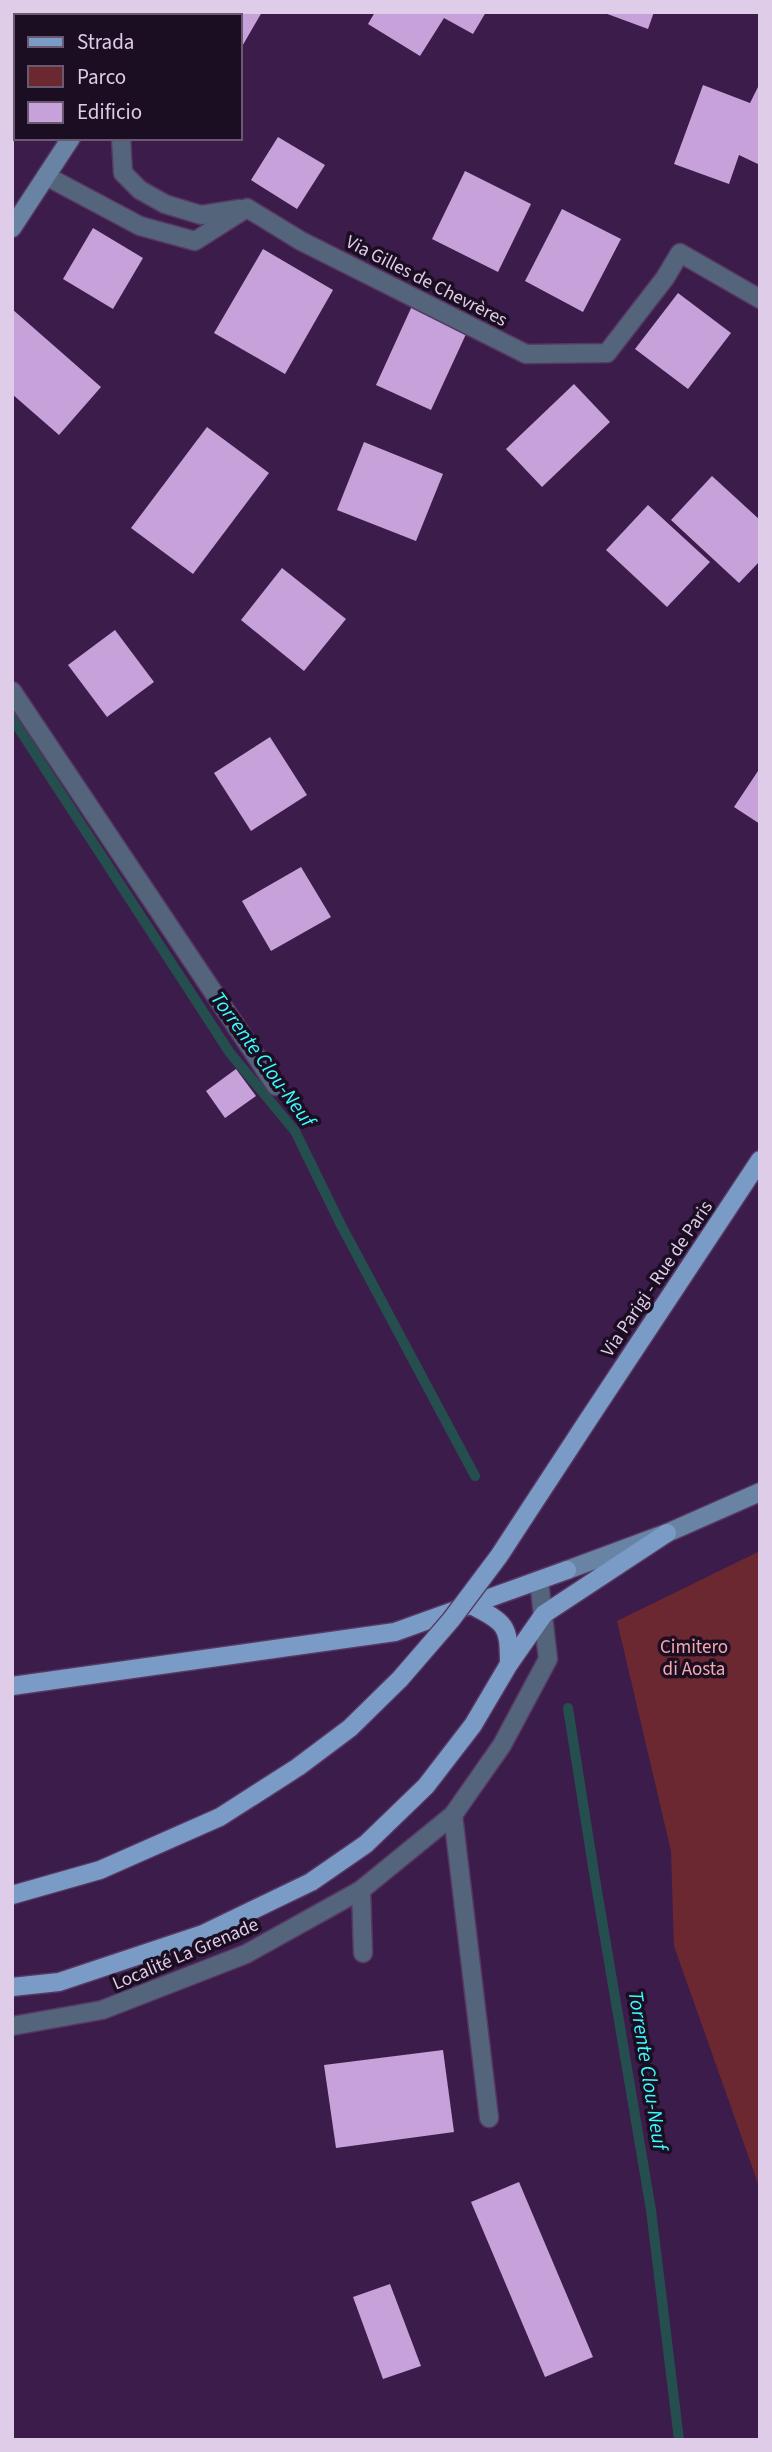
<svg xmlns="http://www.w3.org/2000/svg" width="772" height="2452" viewBox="0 0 772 2452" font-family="'Source Sans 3',sans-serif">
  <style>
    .green { fill: #6c2831 }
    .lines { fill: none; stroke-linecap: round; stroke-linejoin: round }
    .stream { stroke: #254f4e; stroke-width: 10 }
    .building { fill: #c7a1d9 }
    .lane-casing { stroke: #563863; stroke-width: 21 }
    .street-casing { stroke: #563863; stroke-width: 21 }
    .secondary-casing { stroke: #563863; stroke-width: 21 }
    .primary-casing { stroke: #563863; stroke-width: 21 }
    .lane { stroke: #54647a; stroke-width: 18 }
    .street { stroke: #54647a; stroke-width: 18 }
    .secondary { stroke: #6983a5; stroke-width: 18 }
    .primary { stroke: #799bc6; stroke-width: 18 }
    .primary-bridge-casing { stroke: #563863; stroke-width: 21; stroke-linecap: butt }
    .primary-bridge { stroke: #799bc6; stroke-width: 18 }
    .labels { text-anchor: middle; stroke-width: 7; stroke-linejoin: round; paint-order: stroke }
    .street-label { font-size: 19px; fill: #dfcce8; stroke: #1c0e22 }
    .park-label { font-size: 19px; fill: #f3a9ae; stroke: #1c0e22 }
    .water-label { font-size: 21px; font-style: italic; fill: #38fefe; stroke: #1c0e22 }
  </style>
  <rect width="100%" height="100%" fill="#3c1c4a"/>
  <!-- green -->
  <path class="green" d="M760,1551V2189L674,1946L671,1851L617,1621Z"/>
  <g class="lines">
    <!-- stream -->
    <g class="stream">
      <path d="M12,718L230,1053L295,1131L341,1225L475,1476"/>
      <path d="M568,1708L595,1879L651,2210L679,2440"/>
    </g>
  </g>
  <!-- building -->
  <g class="building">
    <path d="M183,12H262L240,50V16H181Z"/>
    <path d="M375,12H486L473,34L444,18L420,56L368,24Z"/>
    <path d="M602,12H654L648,29Z"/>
    <path d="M703,85L750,103L758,87L760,88V165L739,155L729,184L674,164Z"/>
    <path d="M278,137L325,165L297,209L251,180Z"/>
    <path d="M465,171L531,204L498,272L432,239Z"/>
    <path d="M562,209L621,239L583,312L525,281Z"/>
    <path d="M93,228L143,258L113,309L63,279Z"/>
    <path d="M263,249L333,290L285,374L214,333Z"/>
    <path d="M678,293L731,333L688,389L635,349Z"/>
    <path d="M412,306L467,332L431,410L376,385Z"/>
    <path d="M12,309L101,387L59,435L12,394Z"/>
    <path d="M574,384L610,422L542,487L506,449Z"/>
    <path d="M207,427L269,473L193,574L131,528Z"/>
    <path d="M364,442L443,474L416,541L337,510Z"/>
    <path d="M712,476L760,520V561L739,583L671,520Z"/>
    <path d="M648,505L710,562L667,607L606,550Z"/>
    <path d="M282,568L346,619L304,671L241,620Z"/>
    <path d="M115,630L154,682L107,717L68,665Z"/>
    <path d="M270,737L307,795L251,831L214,773Z"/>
    <path d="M758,771L760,773V824L734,807Z"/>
    <path d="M301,867L331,917L271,951L242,901Z"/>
    <path d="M236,1069L256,1096L225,1118L206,1091Z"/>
    <path d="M443,2050L454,2132L336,2148L324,2065Z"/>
    <path d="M519,2182L593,2357L545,2377L471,2202Z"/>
    <path d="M390,2284L421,2366L383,2379L353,2297Z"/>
  </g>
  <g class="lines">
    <!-- lane casing -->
    <g class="lane-casing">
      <g id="lane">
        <path d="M12,691L276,1086"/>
        <path d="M453,1815L489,2118"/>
        <path d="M361,1890L363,1953"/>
        <path d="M12,2026L102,2010L246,1954L361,1890L453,1815L502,1745L548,1659L539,1581"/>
      </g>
    </g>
    <!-- street casing -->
    <g class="street-casing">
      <g id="street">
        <path d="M121,138L123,173L140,190L165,204L201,215L240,209"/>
        <path d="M46,176L140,226L195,241L247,208L301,241L526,354L607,353L665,278L680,253L760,299"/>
      </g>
    </g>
    <!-- secondary casing -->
    <g class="secondary-casing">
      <g id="secondary">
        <path d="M153,16L156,12"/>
        <path d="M12,228L71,138"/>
        <path d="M567,1570L667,1533L760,1492"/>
      </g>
    </g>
    <!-- primary casing -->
    <g class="primary-casing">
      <g id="primary">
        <path d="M588,1420L760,1160"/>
        <path d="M471,1605C506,1623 509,1625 509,1664"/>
        <path d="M12,1686L395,1632L567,1570"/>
        <path d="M12,1895L100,1870L220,1817L298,1767L350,1728L400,1679"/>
        <path d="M12,1987L59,1982L203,1934L311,1882L366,1844L426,1786L473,1725L509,1664L544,1614L667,1533"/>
      </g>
    </g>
    <!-- lane -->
    <use href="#lane" class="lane"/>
    <!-- street -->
    <use href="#street" class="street"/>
    <!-- secondary -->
    <use href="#secondary" class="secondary"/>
    <!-- primary -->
    <use href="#primary" class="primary"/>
    <!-- primary-bridge casing -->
    <g class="primary-bridge-casing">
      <path id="primary-bridge" d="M400,1679L451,1620L499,1556L588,1420"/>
    </g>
    <!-- primary-bridge -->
    <use href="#primary-bridge" class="primary-bridge"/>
  </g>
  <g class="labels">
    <!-- street labels -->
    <g class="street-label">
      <text transform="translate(427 280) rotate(27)" y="7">Via Gilles de Chevrères</text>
      <text transform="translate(656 1278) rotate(-56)" y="7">Via Parigi - Rue de Paris</text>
      <text transform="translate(185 1953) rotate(-23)" y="7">Localité La Grenade</text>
    </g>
    <!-- park labels -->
    <g class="park-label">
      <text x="694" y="1653">Cimitero<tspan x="694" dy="22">di Aosta</tspan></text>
    </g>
    <!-- water labels -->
    <g class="water-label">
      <text transform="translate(263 1059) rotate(54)" y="7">Torrente Clou-Neuf</text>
      <text transform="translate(648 2070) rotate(81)" y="7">Torrente Clou-Neuf</text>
    </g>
  </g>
  <!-- border -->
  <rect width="772" height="2452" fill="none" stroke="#dfcce8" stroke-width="28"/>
  <!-- legend -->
  <rect x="14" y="14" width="228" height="126" fill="#1c0e22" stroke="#6a5a71" stroke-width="2"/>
  <rect x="28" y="37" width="35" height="10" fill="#799bc6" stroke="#6a5a71" stroke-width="2"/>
  <text x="77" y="49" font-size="21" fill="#dfcce8">Strada</text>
  <rect x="28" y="66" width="35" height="21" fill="#6c2831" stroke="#6a5a71" stroke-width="2"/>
  <text x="77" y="84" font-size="21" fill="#dfcce8">Parco</text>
  <rect x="28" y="102" width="35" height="21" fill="#c7a1d9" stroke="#6a5a71" stroke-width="2"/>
  <text x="77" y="119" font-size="21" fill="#dfcce8">Edificio</text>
</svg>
